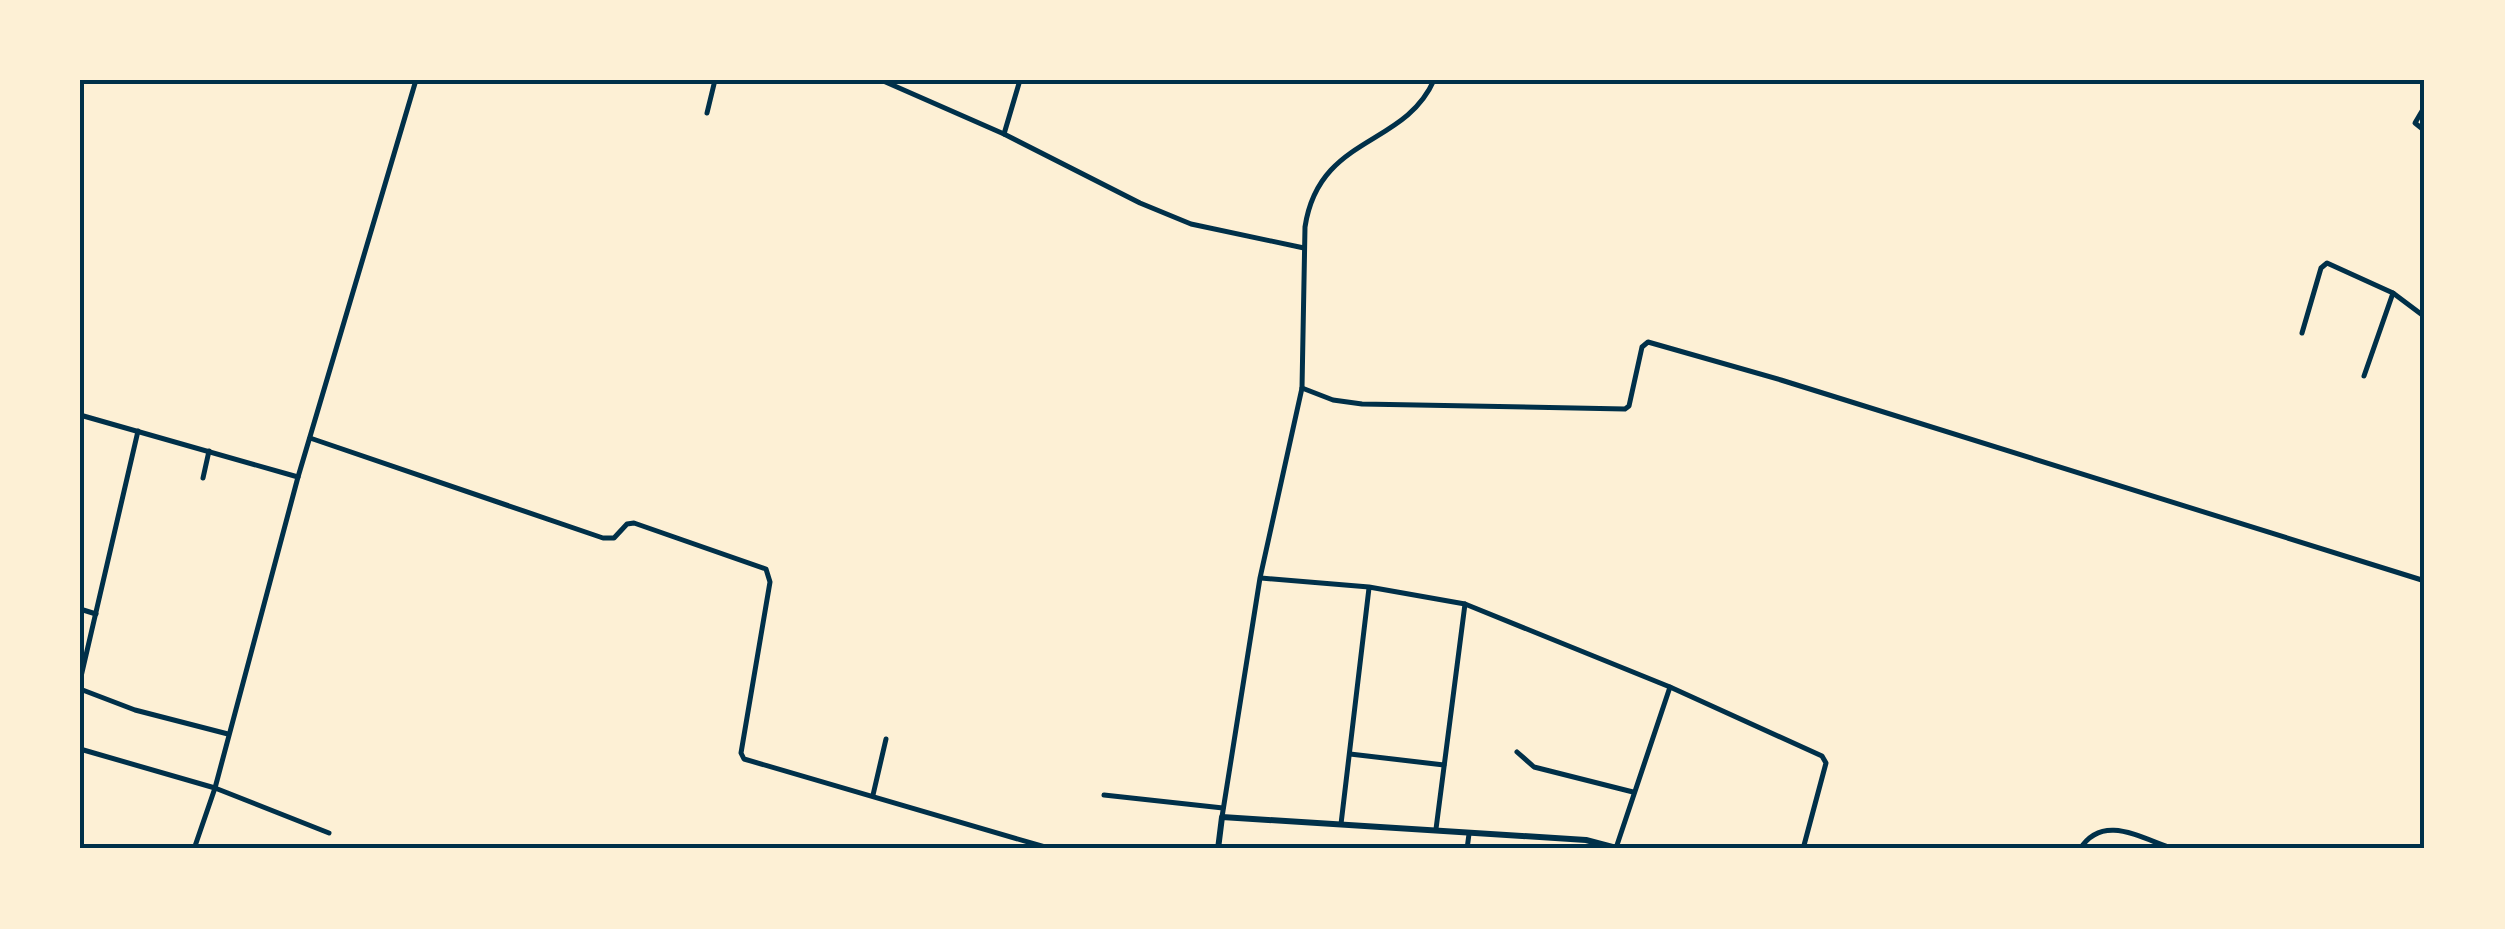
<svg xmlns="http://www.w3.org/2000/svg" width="2505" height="929" viewBox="0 0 2505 929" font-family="Lato,sans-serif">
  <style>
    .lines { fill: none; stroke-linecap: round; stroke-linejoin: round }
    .minor { stroke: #003049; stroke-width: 5 }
    .tertiary { stroke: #003049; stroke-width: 6 }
    .neatline { fill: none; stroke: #003049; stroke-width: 4 }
  </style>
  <rect width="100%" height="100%" fill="#fdf0d5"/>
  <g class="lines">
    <!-- minor -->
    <g class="minor">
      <path d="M881,80L1004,134L1140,203L1191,224L1304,248"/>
      <path d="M2425,106L2415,123L2425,131"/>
      <path d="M707,113L715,80"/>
      <path d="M1004,134L1020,80"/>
      <path d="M2302,333L2321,268L2327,263L2393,293L2425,317"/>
      <path d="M2364,376L2393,293"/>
      <path d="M1302,388L1333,400L1362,404L1625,409L1629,406L1642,347L1648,342L1781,380L2425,581"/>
      <path d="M80,415L298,477"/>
      <path d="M310,438L603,538H614L627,524L634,523L766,569L770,582L741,753L744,759L1052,849"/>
      <path d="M203,478L209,451"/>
      <path d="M1261,578L1369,587L1465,604L1670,687L1822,756L1826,763L1803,849"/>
      <path d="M80,609L96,614"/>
      <path d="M80,681L138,431"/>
      <path d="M80,689L135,710L228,734"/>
      <path d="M80,749L215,788L329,833"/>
      <path d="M1517,752L1534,767L1633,792"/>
      <path d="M1350,754L1444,765"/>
      <path d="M873,795L886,739"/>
      <path d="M1104,795L1223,808"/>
      <path d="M1222,817L1260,578L1302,388L1305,227C1319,135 1404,148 1434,80"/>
      <path d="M1341,824L1369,588"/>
      <path d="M1436,829L1465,604"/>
      <path d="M1616,848L1670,687"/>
      <path d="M194,849L215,788L298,477L416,80"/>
      <path d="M1467,849L1469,834"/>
      <path d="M2080,849C2103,813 2140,838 2174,849"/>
    </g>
    <!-- tertiary -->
    <path class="tertiary" d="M1218,849L1222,817L1586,840L1620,849"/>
  </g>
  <!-- border -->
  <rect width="2505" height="929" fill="none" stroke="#fdf0d5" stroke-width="165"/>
  <rect x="82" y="82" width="2340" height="764" class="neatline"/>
</svg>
